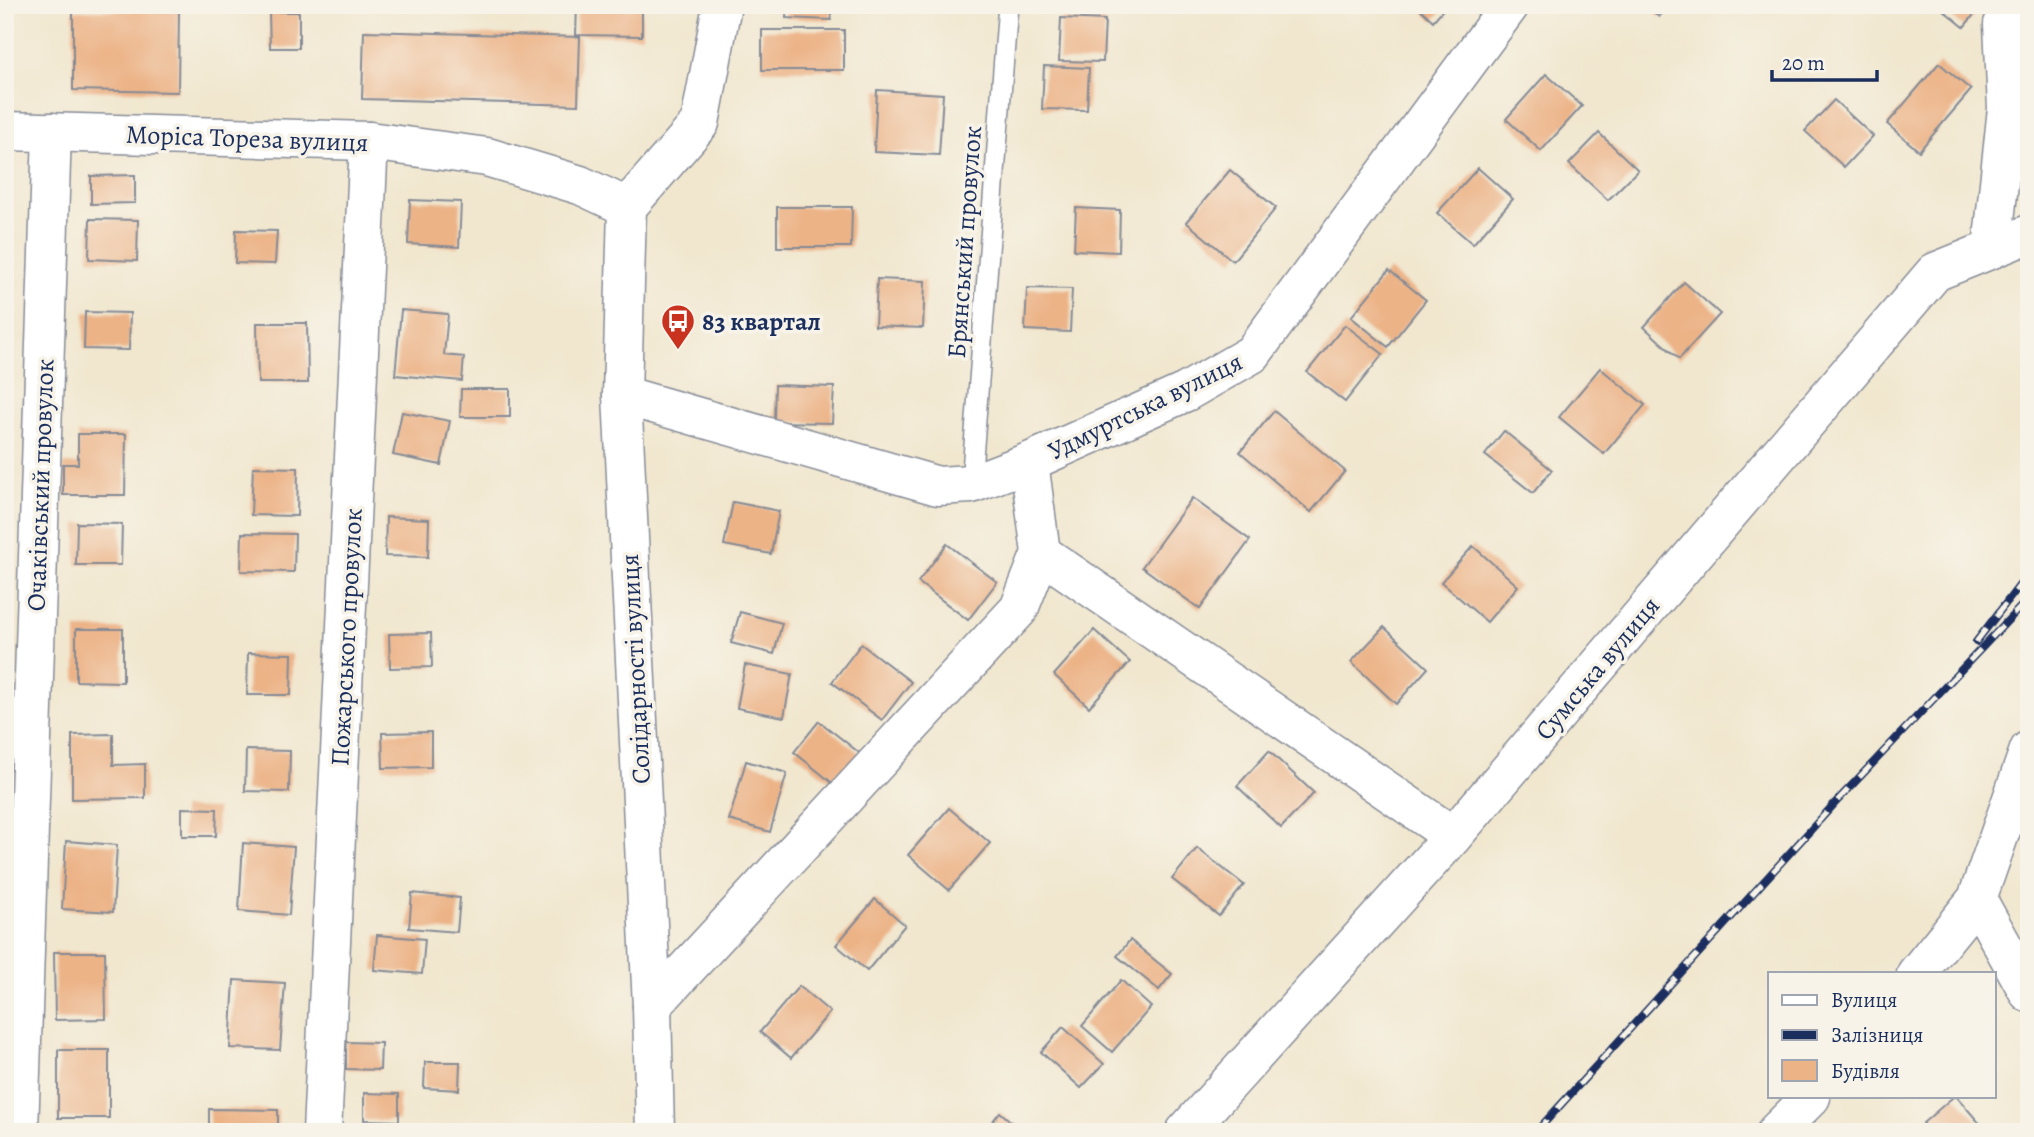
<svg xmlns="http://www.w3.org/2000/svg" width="2034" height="1137" viewBox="0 0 2034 1137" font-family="Alegreya,serif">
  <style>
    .building { fill: #ecb387 }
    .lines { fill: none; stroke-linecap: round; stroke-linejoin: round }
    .lane-casing { stroke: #868b96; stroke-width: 22 }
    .street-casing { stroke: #868b96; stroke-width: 41 }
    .secondary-casing { stroke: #868b96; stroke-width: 41 }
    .lane { stroke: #fff; stroke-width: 19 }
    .street { stroke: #fff; stroke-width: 38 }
    .secondary { stroke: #fff; stroke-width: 38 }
    .rail-casing { stroke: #1b2f5e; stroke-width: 8 }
    .rail { stroke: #f7f3e8; stroke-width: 5; stroke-dasharray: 16; stroke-linecap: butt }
    .labels { text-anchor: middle; stroke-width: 7; stroke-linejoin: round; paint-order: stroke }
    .street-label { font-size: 26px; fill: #1b2f5e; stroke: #f7f3e8 }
    .poi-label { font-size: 26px; font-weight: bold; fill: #1b2f5e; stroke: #f7f3e8; text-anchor: start }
  </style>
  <rect width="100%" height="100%" fill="#f7f3e8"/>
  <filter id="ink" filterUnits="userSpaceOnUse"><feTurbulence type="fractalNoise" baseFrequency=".0143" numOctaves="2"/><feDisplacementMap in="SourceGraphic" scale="14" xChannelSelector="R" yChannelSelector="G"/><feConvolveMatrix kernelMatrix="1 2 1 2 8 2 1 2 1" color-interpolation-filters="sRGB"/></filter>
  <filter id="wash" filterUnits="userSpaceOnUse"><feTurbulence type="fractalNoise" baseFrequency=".00686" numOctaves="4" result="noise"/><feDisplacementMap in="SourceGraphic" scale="28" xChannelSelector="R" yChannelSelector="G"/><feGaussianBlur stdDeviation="1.57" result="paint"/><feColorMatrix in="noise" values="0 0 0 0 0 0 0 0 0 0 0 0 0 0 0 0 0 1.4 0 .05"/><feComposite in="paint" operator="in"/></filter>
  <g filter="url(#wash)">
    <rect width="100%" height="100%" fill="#f1e7cf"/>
    <g id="blocks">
      <!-- building -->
      <g class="building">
        <path d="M577,5H642V36L576,35Z"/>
        <path d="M787,5H831V20L786,18Z"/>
        <path d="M1416,5H1447L1433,21Z"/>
        <path d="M1646,5H1669L1659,17Z"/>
        <path d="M1937,5H1982L1964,27Z"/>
        <path d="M73,10L179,11L178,92L73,90Z"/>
        <path d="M269,12H299V48H270Z"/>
        <path d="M1061,18L1105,20L1103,62L1059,61Z"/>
        <rect x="762" y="30" width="82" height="40"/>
        <path d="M364,31L580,37L578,105L362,99Z"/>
        <path d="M1939,63L1971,90L1919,151L1887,124Z"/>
        <path d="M1044,66L1089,68L1087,110L1042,109Z"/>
        <path d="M1546,74L1582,106L1541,151L1506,119Z"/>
        <path d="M877,90L943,94L939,155L874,152Z"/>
        <path d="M1834,100L1873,136L1844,167L1805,131Z"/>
        <path d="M1599,133L1638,170L1608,200L1569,164Z"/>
        <path d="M1478,168L1513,199L1473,244L1437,213Z"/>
        <path d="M1230,170L1276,208L1233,261L1186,222Z"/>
        <path d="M135,175V203L91,204V176Z"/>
        <rect x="5" y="195" width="7" height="67"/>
        <path d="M410,200L461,202L459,247L408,244Z"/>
        <path d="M777,207H852L851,247H777Z"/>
        <path d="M1076,208L1120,210L1119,252L1074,250Z"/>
        <path d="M90,219L138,220L137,261L89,259Z"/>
        <path d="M236,230L277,231L275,264L235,263Z"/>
        <path d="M1389,270L1426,300L1388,347L1351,317Z"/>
        <path d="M877,279L925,281L923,328L875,326Z"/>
        <path d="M1684,282L1720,314L1679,359L1644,327Z"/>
        <path d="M1027,288L1072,289L1070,332L1025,330Z"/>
        <path d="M401,310L448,314L444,355L464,357L462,381L395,375Z"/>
        <path d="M85,312L130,313L129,350L84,349Z"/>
        <path d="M257,323H307L308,383H258Z"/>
        <path d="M1345,325L1383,354L1345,402L1307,372Z"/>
        <path d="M1600,368L1645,405L1604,454L1559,417Z"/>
        <path d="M775,385L834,387L832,423L774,422Z"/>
        <path d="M461,389H510V417H460Z"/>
        <path d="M1274,411L1345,471L1311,512L1240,452Z"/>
        <path d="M402,412L450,421L441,465L393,455Z"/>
        <path d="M1504,431L1552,470L1533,493L1485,455Z"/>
        <path d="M78,434H126L125,495H63V464H78Z"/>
        <path d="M253,467L298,468L297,516L251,515Z"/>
        <path d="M1192,498L1250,540L1200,609L1142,567Z"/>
        <path d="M733,502L779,511L771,554L724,545Z"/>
        <path d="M386,517L429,519L428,557L385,556Z"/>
        <path d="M77,523L122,524L121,565H76Z"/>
        <path d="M242,533L295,534L294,572L241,571Z"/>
        <path d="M947,544L997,582L968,620L918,582Z"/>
        <path d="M1473,546L1518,586L1487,622L1441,582Z"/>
        <path d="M740,612L782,623L774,654L731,643Z"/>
        <path d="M1384,627L1428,668L1396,704L1351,662Z"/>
        <path d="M76,629H123V682L76,681Z"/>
        <path d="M1094,630L1130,662L1089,707L1054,675Z"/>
        <path d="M431,633L432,667L390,668L389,634Z"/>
        <path d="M861,644L911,682L882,720L832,682Z"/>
        <path d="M248,653L292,654L291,695H247Z"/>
        <path d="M745,665L792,674L784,717L737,708Z"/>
        <path d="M819,721L867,759L841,790L794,752Z"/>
        <path d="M431,732V767L383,768L382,733Z"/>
        <path d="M113,734V765L145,764V798L72,799V735Z"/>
        <path d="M246,750L290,751L289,792L245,791Z"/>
        <path d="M1269,751L1314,793L1281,828L1237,786Z"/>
        <path d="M746,761L787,773L770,832L729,820Z"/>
        <path d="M182,808L217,809L216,836H182Z"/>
        <path d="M949,808L990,843L949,890L908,855Z"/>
        <path d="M66,841L117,845L113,912L62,909Z"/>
        <path d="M243,843L294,847L289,915L239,911Z"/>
        <path d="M1197,848L1244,885L1219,916L1172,879Z"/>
        <path d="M412,893L460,898L457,932L409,928Z"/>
        <path d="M875,899L905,925L867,971L836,945Z"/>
        <path d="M377,935L425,939L422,974L374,970Z"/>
        <path d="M1130,940L1172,974L1159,990L1117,956Z"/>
        <path d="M54,952H105L106,1019L55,1020Z"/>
        <path d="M234,980L285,983L280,1050L230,1048Z"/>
        <path d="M1121,980L1151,1007L1112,1052L1082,1026Z"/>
        <path d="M799,986L830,1012L791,1058L760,1032Z"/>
        <path d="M1063,1027L1104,1064L1081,1088L1041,1052Z"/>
        <path d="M346,1042L381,1043L380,1070L346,1069Z"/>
        <rect x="58" y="1050" width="51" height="68"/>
        <path d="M425,1062H460L459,1090L424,1088Z"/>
        <path d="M364,1093L399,1094V1121L364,1120Z"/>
        <path d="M1953,1097H1957L1987,1132H1931L1923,1123Z"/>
        <path d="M209,1109L278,1110V1132H209Z"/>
        <path d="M1000,1112L1023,1132H984Z"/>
      </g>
    </g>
  </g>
  <g filter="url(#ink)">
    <use href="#blocks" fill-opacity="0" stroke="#868b96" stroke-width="2"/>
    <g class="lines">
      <!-- lane casing -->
      <g class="lane-casing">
        <path id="lane" d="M971,484L1008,5"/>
      </g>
      <!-- street casing -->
      <g class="street-casing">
        <g id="street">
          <path d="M1992,249L2007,108L2003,24L2013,5"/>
          <path d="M622,395L938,486L971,484L1029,462L1186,392L1252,354L1510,5"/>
          <path d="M1041,553L1453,836"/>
          <path d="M1977,899L2029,993"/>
          <path d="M1916,974L1977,899L2029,750"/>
          <path d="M652,1006L1019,609L1041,553L1029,462"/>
          <path d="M19,1132L52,132"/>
          <path d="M322,1132L369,141"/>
          <path d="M1185,1132L1453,836L1935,272L2029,234"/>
          <path d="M1776,1132L1811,1097"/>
        </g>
      </g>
      <!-- secondary casing -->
      <g class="secondary-casing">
        <g id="secondary">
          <path d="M5,131L369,141L487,157L580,185L627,207L622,395L652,1006L655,1132"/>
          <path d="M627,207L700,123L722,5"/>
        </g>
      </g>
      <!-- lane -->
      <use href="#lane" class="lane"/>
      <!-- street -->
      <use href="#street" class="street"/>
      <!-- secondary -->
      <use href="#secondary" class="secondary"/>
      <!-- rail casing -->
      <g class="rail-casing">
        <g id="rail">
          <path d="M1976,642L2029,573"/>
          <path d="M1536,1132L1837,801L2029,598"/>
        </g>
      </g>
      <!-- rail -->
      <use href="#rail" class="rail"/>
    </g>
  </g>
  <!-- icons -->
  <defs>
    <g id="bus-pin" transform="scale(1.75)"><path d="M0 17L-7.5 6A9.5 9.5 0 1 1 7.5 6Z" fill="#c8321e" stroke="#f7f3e8"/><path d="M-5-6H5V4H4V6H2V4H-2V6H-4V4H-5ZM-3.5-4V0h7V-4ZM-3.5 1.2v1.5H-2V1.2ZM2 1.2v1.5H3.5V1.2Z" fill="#fff"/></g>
  </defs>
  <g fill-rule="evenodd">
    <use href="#bus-pin" x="678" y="321"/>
  </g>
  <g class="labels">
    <!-- street labels -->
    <g class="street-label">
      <text transform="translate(247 138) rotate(2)" y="9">Моріса Тореза вулиця</text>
      <text transform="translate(964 242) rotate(-86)" y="9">Брянський провулок</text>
      <text transform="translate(1145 406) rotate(-26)" y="9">Удмуртська вулиця</text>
      <text transform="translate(40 485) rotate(-88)" y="9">Очакiвський провулок</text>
      <text transform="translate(346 637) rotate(-87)" y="9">Пожарського провулок</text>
      <text transform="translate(1597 668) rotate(-50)" y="9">Сумська вулиця</text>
      <text transform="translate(635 669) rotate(-93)" y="9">Солідарності вулиця</text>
    </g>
    <!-- poi labels -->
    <g class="poi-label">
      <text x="702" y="330">83 квартал</text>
    </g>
  </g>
  <!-- margin -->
  <rect width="2034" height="1137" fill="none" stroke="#f7f3e8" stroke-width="28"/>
  <!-- legend -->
  <rect x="1768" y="972" width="228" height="126" fill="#f7f3e8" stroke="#9fa5b1" stroke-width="2"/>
  <rect x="1782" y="995" width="35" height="10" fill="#ffffff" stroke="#9fa5b1" stroke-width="2"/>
  <text x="1831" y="1007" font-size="21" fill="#1b2f5e">Вулиця</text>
  <rect x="1782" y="1030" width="35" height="10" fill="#1b2f5e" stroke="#9fa5b1" stroke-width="2"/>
  <text x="1831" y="1042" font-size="21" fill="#1b2f5e">Залізниця</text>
  <rect x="1782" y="1060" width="35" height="21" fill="#ecb387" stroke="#9fa5b1" stroke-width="2"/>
  <text x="1831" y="1078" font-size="21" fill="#1b2f5e">Будівля</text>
  <!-- scale -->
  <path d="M1772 70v10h105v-10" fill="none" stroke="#1b2f5e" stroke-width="3.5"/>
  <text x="1782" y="70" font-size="21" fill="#1b2f5e" stroke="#f7f3e8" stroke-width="5" paint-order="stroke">20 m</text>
</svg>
